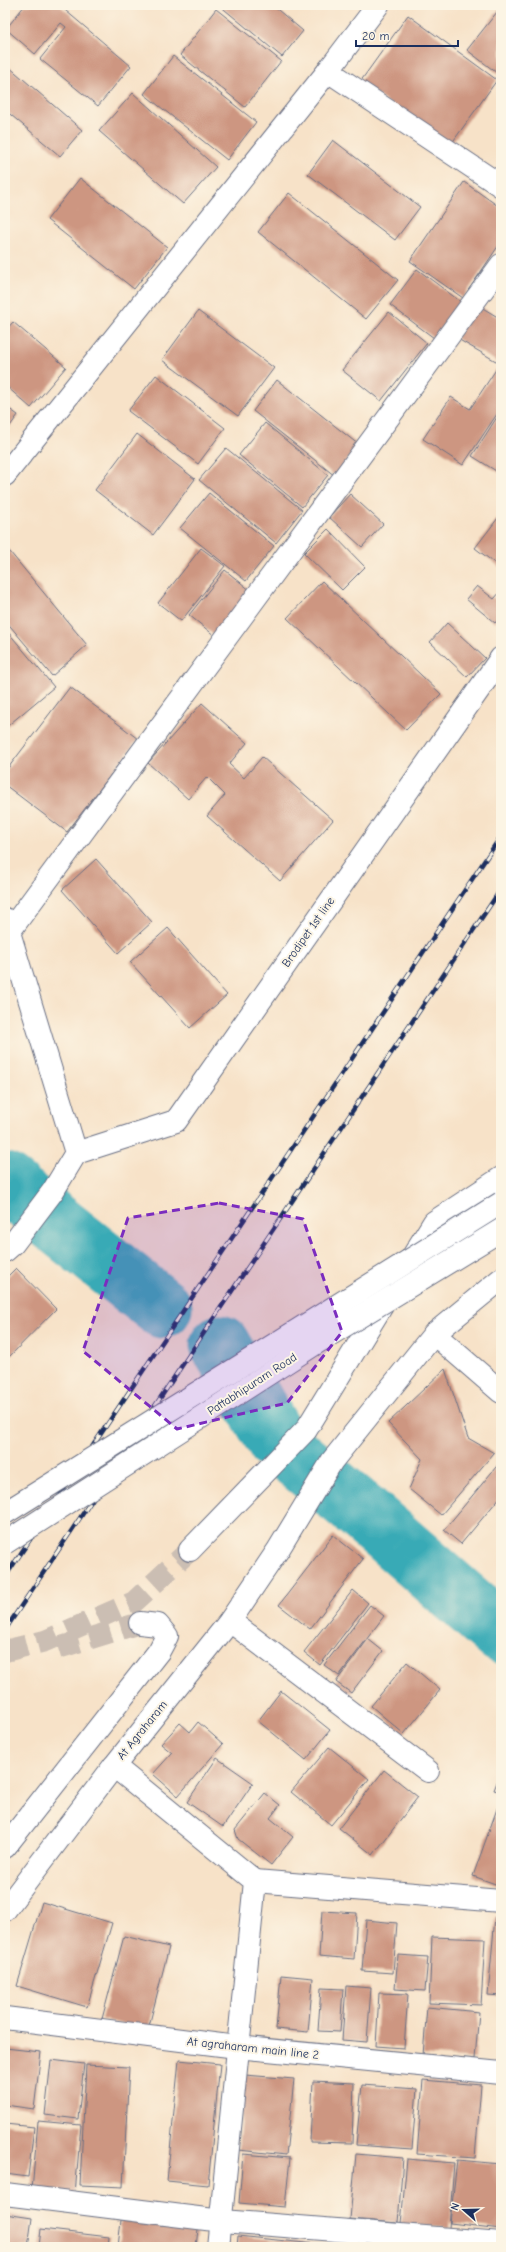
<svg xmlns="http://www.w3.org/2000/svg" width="506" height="2252" viewBox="0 0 506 2252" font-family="'Comic Neue',sans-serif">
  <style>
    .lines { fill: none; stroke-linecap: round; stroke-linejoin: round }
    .river { stroke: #39aab6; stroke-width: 61 }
    .building { fill: #cd9681 }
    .minor-tunnel { stroke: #cbbeb3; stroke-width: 22; stroke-dasharray: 22 11; stroke-linecap: butt }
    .minor-casing { stroke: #686e83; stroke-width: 24 }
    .minor { stroke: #fff; stroke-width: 22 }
    .rail-casing { stroke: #1b2f5e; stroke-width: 4.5 }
    .rail { stroke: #fcf5e5; stroke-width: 3; stroke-dasharray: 9; stroke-linecap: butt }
    .tertiary-bridge-casing { stroke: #686e83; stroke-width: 24; stroke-linecap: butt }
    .tertiary-bridge { stroke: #fff; stroke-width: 22 }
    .marked { fill: #7b2cbf; fill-opacity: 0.2; stroke: #7b2cbf; stroke-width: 3; stroke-dasharray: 8 5; stroke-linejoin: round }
    .labels { text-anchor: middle; stroke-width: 4; stroke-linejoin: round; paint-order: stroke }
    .street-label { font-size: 12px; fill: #1b2f5e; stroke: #fcf5e5 }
  </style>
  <rect width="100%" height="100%" fill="#fcf5e5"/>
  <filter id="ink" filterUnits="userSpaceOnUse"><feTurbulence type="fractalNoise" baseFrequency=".025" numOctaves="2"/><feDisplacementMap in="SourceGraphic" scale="8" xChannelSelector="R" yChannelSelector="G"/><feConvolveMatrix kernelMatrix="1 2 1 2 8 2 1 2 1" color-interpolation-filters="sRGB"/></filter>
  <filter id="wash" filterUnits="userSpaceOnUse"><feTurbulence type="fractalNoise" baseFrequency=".012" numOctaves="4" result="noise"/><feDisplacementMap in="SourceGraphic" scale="16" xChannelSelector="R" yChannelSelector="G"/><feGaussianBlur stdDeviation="0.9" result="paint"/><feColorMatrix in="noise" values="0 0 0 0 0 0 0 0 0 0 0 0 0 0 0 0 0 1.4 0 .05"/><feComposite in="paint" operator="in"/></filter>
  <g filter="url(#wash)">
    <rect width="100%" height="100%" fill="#f7e2c8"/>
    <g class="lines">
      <!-- river -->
      <g class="river">
        <path d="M5,1183L162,1308"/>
        <path d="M220,1345L278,1443L361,1511L501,1633"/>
      </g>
    </g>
    <g id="blocks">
      <!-- building -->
      <g class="building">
        <path d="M25,5H59L131,66L98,106L40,59L66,27L61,23L35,54L6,29Z"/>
        <path d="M219,5H272L303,31L282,57Z"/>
        <path d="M501,7V76L467,50Z"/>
        <path d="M216,9L281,61L245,107L180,55Z"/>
        <path d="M408,15L497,80L449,147L360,82Z"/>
        <path d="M173,56L256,122L227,160L144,94Z"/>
        <path d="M8,66L82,130L60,156L5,110V69Z"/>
        <path d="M133,93L216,167L183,204L99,131Z"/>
        <path d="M333,140L420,207L395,240L308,174Z"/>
        <path d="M80,178L167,247L134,289L47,220Z"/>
        <path d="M464,182L501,208V242L463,298L410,261Z"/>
        <path d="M289,193L398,280L366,319L258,232Z"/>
        <path d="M417,269L461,302L434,338L390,305Z"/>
        <path d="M476,304L501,319V364L456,338Z"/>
        <path d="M198,311L274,368L238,416L162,360Z"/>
        <path d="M389,312L427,343L381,401L342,370Z"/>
        <path d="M13,322L66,367L31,408L5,385V331Z"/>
        <path d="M499,365L501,366V408L463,465L423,439L451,397L470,409Z"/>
        <path d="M156,375L225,428L198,464L128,411Z"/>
        <path d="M277,380L359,445L335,476L253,411Z"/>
        <path d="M5,406L18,415L5,433Z"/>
        <path d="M501,411V474L472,456Z"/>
        <path d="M265,423L328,475L302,507L239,455Z"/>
        <path d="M137,434L195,479L153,535L95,490Z"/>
        <path d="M226,448L302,510L276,543L199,480Z"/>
        <path d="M209,493L274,546L246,581L180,528Z"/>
        <path d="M350,494L383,524L362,547L329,517Z"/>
        <path d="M498,518L501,521V568L475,548Z"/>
        <path d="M328,529L365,567L342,590L304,553Z"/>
        <path d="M5,546L87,645L52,676L5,620Z"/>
        <path d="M201,548L225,566L181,621L158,603Z"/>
        <path d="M225,570L251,591L215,636L189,615Z"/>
        <path d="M322,581L441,694L406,730L287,618Z"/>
        <path d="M477,586L494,599L501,591V616L495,623L466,599Z"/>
        <path d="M447,623L485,658L467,677L430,642Z"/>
        <path d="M8,632L54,687L5,728V634Z"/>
        <path d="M70,687L138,739L67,832L5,785V772Z"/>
        <path d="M202,703L247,743L229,764L244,778L262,757L333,820L280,881L207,816L225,795L207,777L188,799L148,763Z"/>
        <path d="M96,859L152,922L118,953L62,890Z"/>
        <path d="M168,928L227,995L190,1028L130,962Z"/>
        <path d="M16,1268L56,1309L5,1361V1279Z"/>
        <path d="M445,1369L468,1438L494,1453L441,1515L409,1489L422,1459L388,1423Z"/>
        <path d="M501,1461V1496L461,1544L444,1530Z"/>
        <path d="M333,1535L363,1559L310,1629L279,1605Z"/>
        <path d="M353,1590L368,1603L320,1665L304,1652Z"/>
        <path d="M370,1605L384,1616L339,1676L324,1665Z"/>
        <path d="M368,1639L383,1651L351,1693L336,1682Z"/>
        <path d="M407,1662L440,1690L404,1734L371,1706Z"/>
        <path d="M281,1691L330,1730L306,1760L258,1721Z"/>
        <path d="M198,1722L223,1744L178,1796L153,1774L172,1753L161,1744L180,1723L190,1732Z"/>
        <path d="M329,1747L369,1779L331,1825L291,1792Z"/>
        <path d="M217,1758L253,1783L223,1827L187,1802Z"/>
        <path d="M384,1770L418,1797L373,1855L339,1828Z"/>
        <path d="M501,1772V1792L494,1790Z"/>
        <path d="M265,1793L280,1805L270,1818L293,1837L271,1865L238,1839L235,1830Z"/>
        <path d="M498,1806L501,1807V1886L473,1876Z"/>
        <path d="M42,1902L112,1923L87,2007L17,1986Z"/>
        <path d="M322,1911L357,1913L354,1959L319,1956Z"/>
        <path d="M495,1917H501V1996L488,1995Z"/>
        <path d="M366,1920L397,1923L393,1973L362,1971Z"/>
        <path d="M124,1936L169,1947L148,2030L102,2019Z"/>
        <path d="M432,1937L485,1939L481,2005L429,2003Z"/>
        <path d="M398,1955L428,1957L425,1991L395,1989Z"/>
        <path d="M281,1975L313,1978L308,2032L276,2029Z"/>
        <path d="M346,1986L371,1988L367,2042L342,2040Z"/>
        <path d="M321,1988L343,1989L340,2032L318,2031Z"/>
        <path d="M379,1993L408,1994L404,2048L376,2046Z"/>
        <path d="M427,2007L479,2012L475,2059L423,2055Z"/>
        <path d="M5,2048L41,2052L34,2109L5,2105Z"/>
        <path d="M51,2060L84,2064L78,2119L45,2115Z"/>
        <path d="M179,2060L220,2064L208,2185L167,2181Z"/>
        <path d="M86,2065L129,2067L123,2187L80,2185Z"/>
        <path d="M245,2075L294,2079L286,2155L238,2150Z"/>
        <path d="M423,2080L481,2085L475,2158L417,2154Z"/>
        <path d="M313,2081L354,2083L352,2143L310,2142Z"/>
        <path d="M362,2085L417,2089L412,2149L356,2145Z"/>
        <path d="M38,2121L81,2125L75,2194L32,2190Z"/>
        <path d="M5,2124L34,2127L28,2177L5,2174Z"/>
        <path d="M243,2154L290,2158L285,2207L239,2203Z"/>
        <path d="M356,2154L403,2158L398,2223L350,2219Z"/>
        <path d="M407,2159L454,2163L449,2228L401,2224Z"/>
        <path d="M457,2160L501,2164V2229L450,2223Z"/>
        <path d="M5,2214L32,2218L28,2247H5Z"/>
        <path d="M121,2220L198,2229L196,2247H118Z"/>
        <path d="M41,2229L109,2237L108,2247H39Z"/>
        <path d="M238,2236L315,2244L314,2247H237Z"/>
      </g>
    </g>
  </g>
  <g filter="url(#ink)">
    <use href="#blocks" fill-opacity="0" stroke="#686e83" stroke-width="1"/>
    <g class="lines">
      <!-- minor-tunnel -->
      <g class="minor-tunnel">
        <path d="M58,1648L140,1623"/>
        <path d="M5,1651L45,1641L134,1602L190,1550"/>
      </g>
      <!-- minor casing -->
      <g class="minor-casing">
        <g id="minor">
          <path d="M328,71L501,186"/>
          <path d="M5,475L328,71L378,5"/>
          <path d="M5,919L76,1153L53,1191L13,1244L5,1251"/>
          <path d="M9,932L501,265"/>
          <path d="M76,1153L176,1121L501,658"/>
          <path d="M408,1264L434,1222L501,1178"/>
          <path d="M434,1334L501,1392"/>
          <path d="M190,1550L306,1430L388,1296"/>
          <path d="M230,1621L428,1771"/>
          <path d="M114,1766L255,1881L218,2247"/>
          <path d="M5,1847L159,1651L167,1636L158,1625L140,1623"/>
          <path d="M255,1881L501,1901"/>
          <path d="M5,1910L114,1766L230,1621L278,1550L332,1461L434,1334L501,1279"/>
          <path d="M5,2018L237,2047L501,2073"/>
          <path d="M5,2194L222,2221L501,2243"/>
        </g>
      </g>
      <!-- minor -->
      <use href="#minor" class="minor"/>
      <!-- rail casing -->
      <g class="rail-casing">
        <g id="rail">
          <path d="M5,1577L501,836"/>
          <path d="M5,1630L501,889"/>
        </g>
      </g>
      <!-- rail -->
      <use href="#rail" class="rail"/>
      <!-- tertiary-bridge casing -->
      <g class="tertiary-bridge-casing">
        <g id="tertiary-bridge">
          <path d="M5,1513L501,1203"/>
          <path d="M5,1543L318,1342L501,1230"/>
        </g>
      </g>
      <!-- tertiary-bridge -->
      <use href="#tertiary-bridge" class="tertiary-bridge"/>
    </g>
  </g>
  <!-- marked area -->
  <path class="marked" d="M219,1203L303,1219L342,1332L287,1403L177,1429L83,1351L128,1218Z"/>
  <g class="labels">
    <!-- street labels -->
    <g class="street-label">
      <text transform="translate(308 932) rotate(-55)" y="4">Brodipet 1st line</text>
      <text transform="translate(252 1384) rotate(-33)" y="4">Pattabhipuram Road</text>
      <text transform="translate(142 1730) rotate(-51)" y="4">At Agraharam</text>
      <text transform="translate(253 2048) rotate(6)" y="4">At agraharam main line 2</text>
    </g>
  </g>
  <!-- margin -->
  <rect width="506" height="2252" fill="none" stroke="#fcf5e5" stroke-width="20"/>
  <!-- north arrow -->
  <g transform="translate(464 2210) rotate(290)" stroke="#fcf5e5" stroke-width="3" paint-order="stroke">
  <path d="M0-3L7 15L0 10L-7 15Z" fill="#1b2f5e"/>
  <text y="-6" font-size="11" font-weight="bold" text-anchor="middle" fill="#1b2f5e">N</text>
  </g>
  <!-- scale -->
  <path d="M356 40v6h102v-6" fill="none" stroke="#1b2f5e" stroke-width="2"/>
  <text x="362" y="40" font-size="12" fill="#1b2f5e" stroke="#fcf5e5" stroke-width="3" paint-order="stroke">20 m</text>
</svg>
